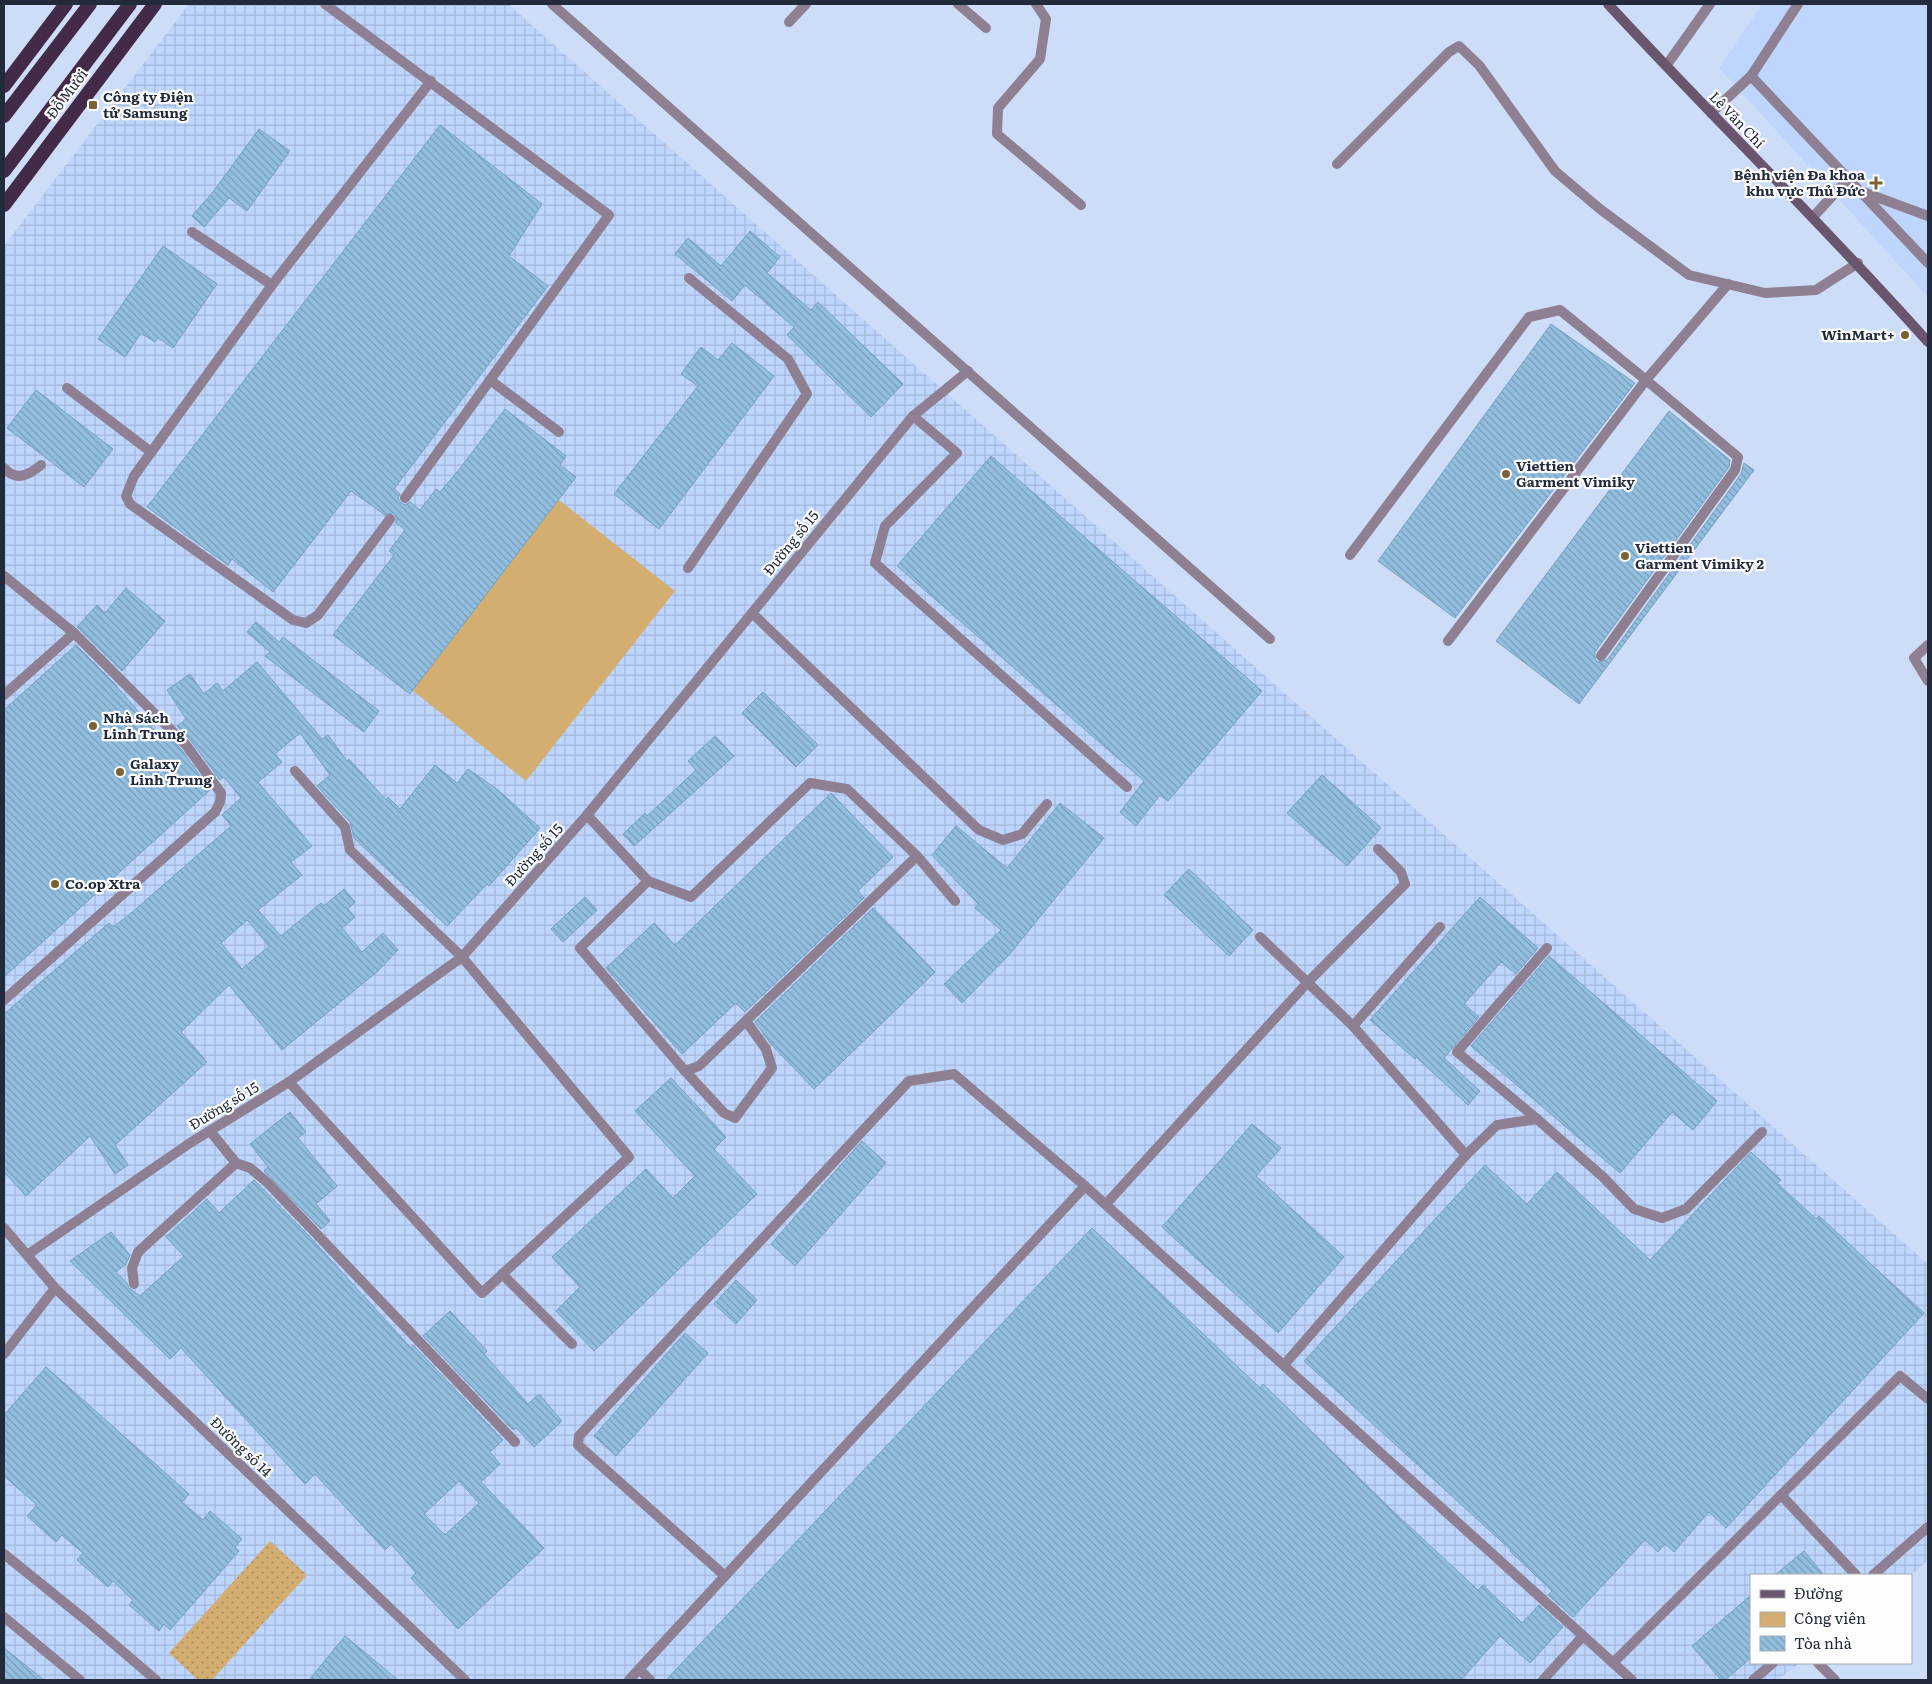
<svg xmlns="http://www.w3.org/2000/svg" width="1932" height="1684" viewBox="0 0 1932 1684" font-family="Literata,serif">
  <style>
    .built { fill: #bed6fe }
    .industrial { fill: url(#industrial-grid) }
    .grass { fill: url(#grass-dots) }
    .park { fill: #d3ae70 }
    .building { fill: url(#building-back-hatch); stroke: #75a1c1; fill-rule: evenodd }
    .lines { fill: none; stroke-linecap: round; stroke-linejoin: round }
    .service { stroke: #8e8092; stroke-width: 10 }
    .minor { stroke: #8e8092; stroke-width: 10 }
    .tertiary { stroke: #8e8092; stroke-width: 10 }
    .secondary { stroke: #69556e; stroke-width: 10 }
    .trunk { stroke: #442a49; stroke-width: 14 }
    .poi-dot { fill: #7b6133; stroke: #fdfdfd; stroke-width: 2 }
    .labels { text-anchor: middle; stroke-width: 4.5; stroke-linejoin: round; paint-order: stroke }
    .street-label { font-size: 14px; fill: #212b3b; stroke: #fdfdfd }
    .poi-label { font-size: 14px; font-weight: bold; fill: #212b3b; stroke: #fdfdfd; text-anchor: start }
  </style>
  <defs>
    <pattern id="industrial-grid" width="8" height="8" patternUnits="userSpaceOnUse" patternTransform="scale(1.25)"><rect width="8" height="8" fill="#bed6fe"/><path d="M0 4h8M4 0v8" fill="none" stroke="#a3b8db"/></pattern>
    <pattern id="grass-dots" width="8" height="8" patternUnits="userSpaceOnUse" patternTransform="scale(1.25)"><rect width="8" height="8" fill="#d3ae70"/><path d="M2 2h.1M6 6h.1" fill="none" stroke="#ab8e5d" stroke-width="1.8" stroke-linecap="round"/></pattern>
    <pattern id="building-back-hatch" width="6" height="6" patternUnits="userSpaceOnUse" patternTransform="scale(1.25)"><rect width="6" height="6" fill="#92bfe0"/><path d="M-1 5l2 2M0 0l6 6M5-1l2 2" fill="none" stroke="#779bb7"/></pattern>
  </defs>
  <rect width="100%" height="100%" fill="#cdddf7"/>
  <!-- built -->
  <path class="built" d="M1762,4H1928V297L1719,68Z"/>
  <!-- industrial -->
  <path class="industrial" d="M189,4H508L1928,1264V1561L1911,1575H1751V1663H1800L1778,1680H4V246Z"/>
  <!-- grass -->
  <path class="grass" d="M270,1541L307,1575L212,1680H198L169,1653Z"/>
  <!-- park -->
  <path class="park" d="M550,493L675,591L526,781L402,682Z"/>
  <!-- building -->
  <g class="building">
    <path d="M440,125L542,204L509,256L548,286L394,489L400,494L398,498L401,503L405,505L410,502L420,510L436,489L440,492L461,467L505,409L566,456L560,465L576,477L410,694L333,635L394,555L389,551L405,530L396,523V517L394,513L385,515L351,491L273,592L232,559L228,565L147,507Z"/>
    <path d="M259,129L290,151L247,211L229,198L204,227L192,216L213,192Z"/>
    <path d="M750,231L780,257L767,273L811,310L818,302L903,384L871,417L787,335L794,327L745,285L732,301L675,254L688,238L721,266Z"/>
    <path d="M163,246L217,284L173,348L158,338L155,342L141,333L125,357L98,339Z"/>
    <path d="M1551,324L1635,383L1455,618L1378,561Z"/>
    <path d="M732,343L774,376L659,529L614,494L698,386L681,374L701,347L718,360Z"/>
    <path d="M36,390L113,449L84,487L7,428Z"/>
    <path d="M1669,411L1730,460L1729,467L1595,652V658L1597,662L1607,660L1741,474L1744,463L1754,470L1579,704L1496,641Z"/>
    <path d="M991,456L1262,691L1168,801L1160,795L1136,826L1120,812L1144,781L897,566Z"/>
    <path d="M126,588L165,621L122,671L77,627L97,605L105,613Z"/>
    <path d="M256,622L279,642L283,637L379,711L364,732L265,656L270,652L247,632Z"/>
    <path d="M76,645L112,681L162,739L167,735L181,749L210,790L4,977V710Z"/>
    <path d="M257,662L322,739L328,735L347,761L349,759L386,800L388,797L400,809L435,765L457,783L468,769L498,790L540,828L489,886L487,884L447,926L354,838L350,822L317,786L330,775L300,733L275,754L282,762L258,782L312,846L291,862L302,875L258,910L281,936L321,903L324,906L344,889L355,902L348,909L355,917L342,928L362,952L383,933L398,950L378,971L282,1050L229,985L181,1032L207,1062L115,1145L128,1165L115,1174L90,1136L26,1196L4,1172V1014L109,923L113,927L130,914L231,826L222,815L241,798L224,777L220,780L191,741L177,726L186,719L167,690L190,674L204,694L217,683L223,691ZM247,920L269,946L242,969L221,943Z"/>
    <path d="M763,692L818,745L796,767L742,713Z"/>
    <path d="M715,736L734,756L634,846L623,834L645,813L647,816L696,770L688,761Z"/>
    <path d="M1322,775L1381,828L1347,866L1287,813Z"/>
    <path d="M831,793L893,857L858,891L864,898L745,1012L736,1003L682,1054L606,968L654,923L675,945Z"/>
    <path d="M1060,803L1104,838L1009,955L962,1003L944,984L1001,930L975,908L978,904L932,855L956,826L1007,868Z"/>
    <path d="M1189,869L1253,930L1229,956L1164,895Z"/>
    <path d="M585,897L597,910L563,942L551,929Z"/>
    <path d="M1480,897L1538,948L1516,974L1501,962L1464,1004L1479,1017L1444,1058L1480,1091L1468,1105L1416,1057L1415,1059L1370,1020Z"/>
    <path d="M873,908L935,972L814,1089L770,1043L755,1022Z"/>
    <path d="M1549,956L1717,1101L1693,1130L1672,1112L1620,1173L1471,1046Z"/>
    <path d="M671,1078L726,1137L714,1149L757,1194L594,1351L556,1311L580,1287L552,1257L646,1169L673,1198L695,1176L635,1111Z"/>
    <path d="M290,1112L306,1132L298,1138L337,1186L316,1204L330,1221L321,1229L264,1171L268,1167L250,1144Z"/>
    <path d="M1252,1124L1281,1148L1256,1176L1344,1257L1278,1333L1162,1227Z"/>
    <path d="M862,1141L886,1163L795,1266L771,1244Z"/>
    <path d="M1751,1152L1781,1180L1777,1183L1816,1219L1819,1216L1924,1313L1726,1528L1709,1512L1674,1552L1665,1544L1658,1552L1645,1540L1573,1617L1548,1595L1552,1591L1510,1551L1511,1550L1304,1361L1485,1165L1527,1204L1557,1172L1650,1260Z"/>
    <path d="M254,1180L310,1237L411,1348L413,1345L503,1440L490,1452L500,1464L481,1482L544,1548L458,1629L411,1578L416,1573L391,1544L385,1550L315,1474L305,1484L181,1348L170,1359L70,1261L111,1232L130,1255L126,1264L116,1272L127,1283L129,1288L140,1296L184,1256L166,1237L207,1199L219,1213ZM459,1481L479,1503L445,1535L424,1514Z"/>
    <path d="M1092,1228L1260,1388L1263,1384L1397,1515L1478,1590L1483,1585L1522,1623L1539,1605L1563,1627L1530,1663L1500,1636L1461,1680H666Z"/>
    <path d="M736,1280L757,1300L736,1324L714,1304Z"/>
    <path d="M450,1311L487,1351L484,1354L528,1404L539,1394L562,1421L534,1447L516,1428L513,1430L423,1336Z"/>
    <path d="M685,1333L708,1353L616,1456L594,1436Z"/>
    <path d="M46,1367L189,1494L182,1502L203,1520L210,1511L242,1539L235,1547L239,1551L170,1630L164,1624L159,1631L129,1605L133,1600L113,1581L108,1587L77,1560L83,1553L62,1535L56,1542L27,1516L37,1505L4,1476V1415Z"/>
    <path d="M1804,1551L1824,1575H1775Z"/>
    <path d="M1751,1595V1658L1725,1680H1721L1692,1646Z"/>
    <path d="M345,1636L398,1680H309Z"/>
    <path d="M4,1648L44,1680H4Z"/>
  </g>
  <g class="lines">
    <!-- service -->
    <g class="service">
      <path d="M325,4L609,215L405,498"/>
      <path d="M552,4L1270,639"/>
      <path d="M958,4L986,28"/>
      <path d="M1036,4L1046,19L1040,59L998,108L997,134L1081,205"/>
      <path d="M789,22L806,4"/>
      <path d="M1666,66L1710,4"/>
      <path d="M1751,76L1928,263"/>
      <path d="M1711,113L1751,76L1798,4"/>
      <path d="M1863,192L1928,216"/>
      <path d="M1813,217L1848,179"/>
      <path d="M192,232L272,285"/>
      <path d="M490,380L559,432"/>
      <path d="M67,388L151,452"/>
      <path d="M913,416L957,453L885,526L875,563L1127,787"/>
      <path d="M4,468C16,482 29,475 41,465"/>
      <path d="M390,519L318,615L306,623L293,620L130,504L126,496L134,476L272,285L431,81"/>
      <path d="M1350,555L1529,317L1560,310L1646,380L1448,641"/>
      <path d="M688,568L807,394L788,359L689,278"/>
      <path d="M4,576L74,633L186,745L221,793L220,802L215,812L4,1000"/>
      <path d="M752,613L979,830L1003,840L1022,834L1047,804"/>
      <path d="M1601,656L1735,470L1738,457L1646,380L1728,284"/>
      <path d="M4,695L74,633"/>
      <path d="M587,815L648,881L691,897L810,783L847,789L917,856L955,901"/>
      <path d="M648,881L580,948L685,1071L699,1066L917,856"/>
      <path d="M1260,937L1353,1026L1466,1155L1284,1365"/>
      <path d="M1353,1026L1440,927"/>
      <path d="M685,1071L724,1113L735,1118L772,1068L766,1049L746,1021"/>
      <path d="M289,1082L482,1293L629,1157L462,957L350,850L345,827L295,771"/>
      <path d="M1537,1119L1457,1052L1547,948"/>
      <path d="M210,1131L236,1163L250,1168L268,1183L515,1442"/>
      <path d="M1466,1155L1497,1125L1537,1119L1603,1177L1634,1209L1662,1218L1686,1209L1762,1132"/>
      <path d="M1106,1204L1308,982L1405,884L1401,872L1378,849"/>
      <path d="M502,1274L572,1344"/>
      <path d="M134,1284L132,1268L138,1252L236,1163"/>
      <path d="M1781,1495L1856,1575"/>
      <path d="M1873,1575L1928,1527"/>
      <path d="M725,1576L578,1445L579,1436L909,1081L954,1074L1085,1186L1632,1680"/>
      <path d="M4,1617L80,1680"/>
      <path d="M1613,1663L1900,1376L1928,1399"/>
      <path d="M1818,1663L1835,1680"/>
      <path d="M639,1669L650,1680"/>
      <path d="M629,1680L1085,1186"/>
      <path d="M1753,1680L1773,1663"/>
    </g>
    <!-- minor -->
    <g class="minor">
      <path d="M1337,164L1449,52L1459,46L1479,65L1555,171L1600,209L1689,275L1765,293L1816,290L1858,263"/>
      <path d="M1928,645L1914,658L1928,681"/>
      <path d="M27,1255L190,1143L289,1082L462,957L587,815L913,416L968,371"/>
      <path d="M4,1354L55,1288"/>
      <path d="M4,1554L87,1621L156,1680"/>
      <path d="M1543,1680L1583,1636"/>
    </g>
    <!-- tertiary -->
    <path class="tertiary" d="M4,1228L55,1288L465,1680"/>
    <!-- secondary -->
    <path class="secondary" d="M1608,4C1713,118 1825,226 1928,342"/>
    <!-- trunk -->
    <g class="trunk">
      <path d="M4,86L66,4"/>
      <path d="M4,116L90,4"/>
      <path d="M4,171L130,4"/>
      <path d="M4,205L155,4"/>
    </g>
  </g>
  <!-- markers -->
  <g class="poi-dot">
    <rect x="88" y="100" width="10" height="10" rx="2.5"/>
    <path d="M1873.5 175.5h5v5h5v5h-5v5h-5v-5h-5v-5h5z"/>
    <circle cx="1905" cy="335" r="5"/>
    <circle cx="1506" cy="474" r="5"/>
    <circle cx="1625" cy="556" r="5"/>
    <circle cx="93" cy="726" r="5"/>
    <circle cx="120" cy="772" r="5"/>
    <circle cx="55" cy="884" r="5"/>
  </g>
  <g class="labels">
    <!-- street labels -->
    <g class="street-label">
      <text transform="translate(67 94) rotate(-53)" y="5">Đỗ Mười</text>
      <text transform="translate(1737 120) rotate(46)" y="5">Lê Văn Chí</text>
      <text transform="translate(791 543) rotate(-51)" y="5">Đường số 15</text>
      <text transform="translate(534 855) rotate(-48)" y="5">Đường số 15</text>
      <text transform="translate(224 1106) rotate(-31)" y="5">Đường số 15</text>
      <text transform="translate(241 1447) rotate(44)" y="5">Đường số 14</text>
    </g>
    <!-- poi labels -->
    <g class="poi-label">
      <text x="103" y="102">Công ty Điện<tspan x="103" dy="16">tử Samsung</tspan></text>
      <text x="1865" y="180" text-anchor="end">Bệnh viện Đa khoa<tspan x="1865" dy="16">khu vực Thủ Đức</tspan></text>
      <text x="1895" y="340" text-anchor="end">WinMart+</text>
      <text x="1516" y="471">Viettien<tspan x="1516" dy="16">Garment Vimiky</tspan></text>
      <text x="1635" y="553">Viettien<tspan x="1635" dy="16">Garment Vimiky 2</tspan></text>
      <text x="103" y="723">Nhà Sách<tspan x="103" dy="16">Linh Trung</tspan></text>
      <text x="130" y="769">Galaxy<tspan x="130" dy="16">Linh Trung</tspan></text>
      <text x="65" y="889">Co.op Xtra</text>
    </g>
  </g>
  <!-- border -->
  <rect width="1932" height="1684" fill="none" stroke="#212b3b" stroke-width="10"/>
  <!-- legend -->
  <rect x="1750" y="1574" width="162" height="90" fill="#fdfdfd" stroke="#a5a9af"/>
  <rect x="1760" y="1590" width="25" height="8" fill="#69556e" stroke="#a5a9af"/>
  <text x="1794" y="1599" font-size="15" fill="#212b3b">Đường</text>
  <rect x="1760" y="1612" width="25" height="15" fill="#d3ae70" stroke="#a5a9af"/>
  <text x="1794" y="1624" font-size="15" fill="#212b3b">Công viên</text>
  <rect x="1760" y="1636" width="25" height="15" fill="url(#building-back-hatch)" stroke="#a5a9af"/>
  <text x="1794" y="1649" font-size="15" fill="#212b3b">Tòa nhà</text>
</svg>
